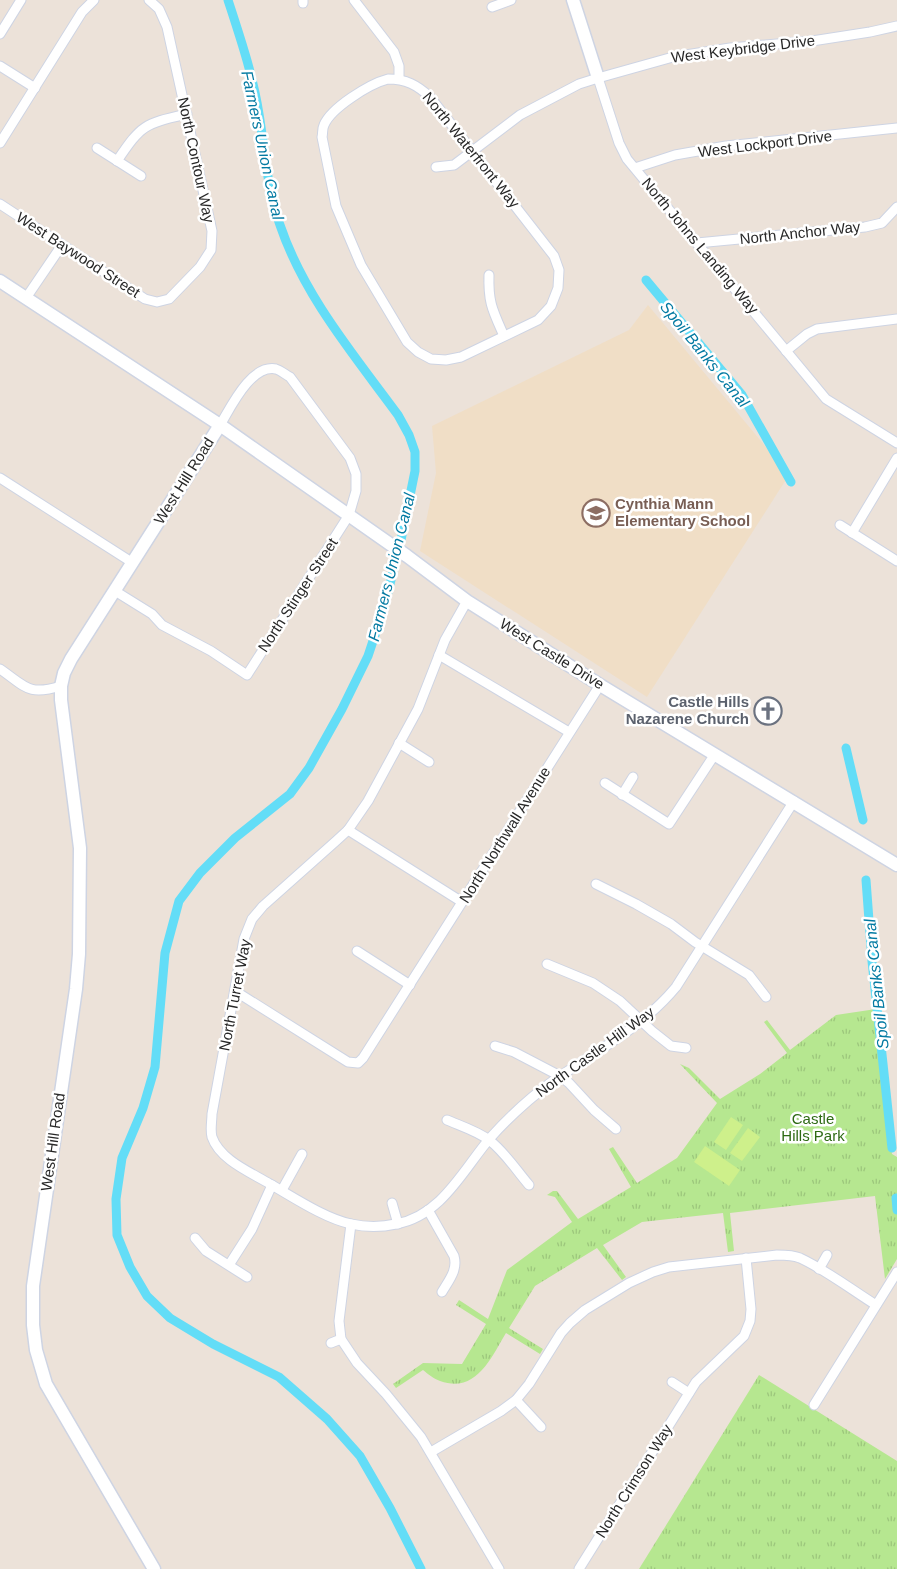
<svg xmlns="http://www.w3.org/2000/svg" width="897" height="1569" viewBox="0 0 897 1569" font-family="Arial,sans-serif">
  <style>
    .education { fill: #f0dec6 }
    .grass { fill: url(#grass-tufts) }
    .pitch { fill: #cef08b }
    .lines { fill: none; stroke-linecap: round; stroke-linejoin: round }
    .canal { stroke: #63ddf7; stroke-width: 9 }
    .street-casing { stroke: #ced4e3; stroke-width: 11 }
    .secondary-casing { stroke: #ced4e3; stroke-width: 15 }
    .street { stroke: #fff; stroke-width: 9 }
    .secondary { stroke: #fff; stroke-width: 12 }
    .labels { text-anchor: middle; stroke-width: 5; stroke-linejoin: round; paint-order: stroke }
    .street-label { font-size: 15px; fill: #282828; stroke: #fff }
    .education-label { font-size: 15px; font-weight: bold; fill: #785e54; stroke: #fff; text-anchor: start }
    .worship-label { font-size: 15px; font-weight: bold; fill: #5b616d; stroke: #fff; text-anchor: end }
    .park-label { font-size: 15px; fill: #2e6a14; stroke: #fff }
    .water-label { font-size: 16px; font-style: italic; fill: #037aa2; stroke: #fff }
  </style>
  <defs>
    <pattern id="grass-tufts" width="24" height="20" patternUnits="userSpaceOnUse" patternTransform="scale(1.25)"><rect width="24" height="20" fill="#b6e790"/><path d="M3 7l-1-3M5 7V3M7 7l1-3M15 17l-1-3M17 17v-4M19 17l1-3" fill="none" stroke="#9cc67c"/></pattern>
  </defs>
  <rect width="100%" height="100%" fill="#ece2d9"/>
  <!-- education -->
  <path class="education" d="M648,305L789,475L647,697L420,551L436,473L432,426L629,330Z"/>
  <!-- grass -->
  <g class="grass">
    <path d="M876,1009L892,1154L897,1157V1259L885,1279L875,1196L730,1213L734,1251L728,1252L723,1213L642,1222L603,1245L626,1277L622,1280L597,1248L535,1286L509,1328L543,1349L540,1354L506,1333C491,1358 476,1394 440,1381C434,1379 428,1374 423,1370L396,1388L393,1384L423,1363L462,1364L486,1324L456,1305L459,1300L488,1319L507,1270L572,1222L555,1197L547,1195L553,1191H557L578,1219L631,1187L609,1149L613,1147L637,1183L677,1158L717,1103L680,1064L689,1068L720,1099L760,1074L787,1053L764,1022L767,1020L790,1050L836,1015Z"/>
    <path d="M759,1375L897,1461V1569H639Z"/>
  </g>
  <!-- pitch -->
  <g class="pitch">
    <path d="M731,1117L743,1125L726,1150L714,1142Z"/>
    <path d="M748,1128L760,1137L742,1161L730,1153Z"/>
    <path d="M705,1146L740,1170L729,1186L694,1162Z"/>
  </g>
  <g class="lines">
    <!-- canal -->
    <g class="canal">
      <path d="M228,0C240,37 253,75 259,114C265,150 267,190 280,225C304,296 354,355 398,415L409,435L415,452V471L401,540L384,608L368,656L342,709L309,768L290,794L235,838L200,873L179,901L165,953L155,1067L143,1108L122,1158L116,1199L117,1235L130,1267L147,1296L170,1318L213,1344L279,1377L327,1419L360,1456L390,1508L421,1569"/>
      <path d="M646,280L742,395L791,482"/>
      <path d="M846,748L863,820"/>
      <path d="M866,880L872,961L892,1148"/>
      <path d="M896,1198L897,1210"/>
    </g>
    <!-- street casing -->
    <g class="street-casing">
      <g id="street">
        <path d="M354,0L394,52L399,66V79"/>
        <path d="M303,3V0"/>
        <path d="M492,7L511,0"/>
        <path d="M0,34L21,0"/>
        <path d="M0,66L35,88"/>
        <path d="M598,78L619,143L627,159L826,399L897,443"/>
        <path d="M388,79C406,79 417,85 430,97L554,256L559,270L558,288L551,306L538,320L461,357L446,360L431,359L418,352L407,342L361,265L336,206L322,137C323,134 322,129 324,125C331,108 369,84 388,79Z"/>
        <path d="M0,143L82,12L94,0"/>
        <path d="M97,148L141,176"/>
        <path d="M117,161C142,124 144,124 187,114"/>
        <path d="M436,167L454,165L520,115L579,84L598,78L673,57L730,48L812,41L870,32L897,26"/>
        <path d="M635,168L675,155L726,146L897,128"/>
        <path d="M0,204L145,299L157,302L169,299L200,267L211,250L212,231L167,27L159,9L149,0"/>
        <path d="M697,243L865,227L882,223L897,207"/>
        <path d="M489,275C488,303 493,311 504,336"/>
        <path d="M26,298L62,245"/>
        <path d="M786,351L807,334L817,329L897,319"/>
        <path d="M0,478L133,563"/>
        <path d="M840,525L897,561"/>
        <path d="M852,533L897,458"/>
        <path d="M115,591L152,614L162,625L211,651L247,675L349,515L356,491V474L350,458L290,377C286,375 280,370 276,369C251,364 231,407 220,425"/>
        <path d="M467,601L445,640L418,709L368,801L348,830L336,841L263,906L252,919L244,939L212,1114C212,1121 210,1130 212,1137C220,1160 250,1172 270,1184C293,1197 324,1218 351,1224C365,1227 382,1227 396,1224C442,1216 464,1168 491,1137C510,1116 531,1097 553,1081C596,1051 642,1028 676,987L794,801"/>
        <path d="M439,655L569,732"/>
        <path d="M0,669C26,687 28,696 61,686"/>
        <path d="M399,743L429,762"/>
        <path d="M605,783L669,824L715,754"/>
        <path d="M622,795L633,777"/>
        <path d="M348,830L462,902"/>
        <path d="M596,884L636,904L671,924L695,942L749,975L766,997"/>
        <path d="M357,951L410,985"/>
        <path d="M547,964L593,983L620,1001L652,1031L671,1046L686,1048"/>
        <path d="M235,991L348,1062L358,1063L363,1058L600,685"/>
        <path d="M495,1046L514,1052L560,1076L569,1083L594,1110L616,1129"/>
        <path d="M447,1120C461,1126 477,1131 489,1140C505,1152 516,1170 529,1185"/>
        <path d="M282,1190L302,1154"/>
        <path d="M392,1203L398,1224"/>
        <path d="M428,1210L454,1256C458,1270 449,1280 442,1292"/>
        <path d="M351,1224L339,1321L341,1339L357,1363L386,1394L421,1437L499,1569"/>
        <path d="M195,1238L206,1251L247,1277"/>
        <path d="M229,1265L252,1229L272,1185"/>
        <path d="M819,1269L827,1255"/>
        <path d="M331,1343L341,1339"/>
        <path d="M672,1382L689,1393"/>
        <path d="M516,1400L541,1427"/>
        <path d="M814,1405L897,1272"/>
        <path d="M431,1452L501,1411L516,1400L529,1384L561,1333L570,1323L585,1310L629,1283L653,1272L669,1267L777,1255C785,1255 793,1255 800,1258C826,1270 852,1290 876,1305"/>
        <path d="M579,1569L696,1382L744,1336L750,1321L751,1309L746,1258"/>
      </g>
    </g>
    <!-- secondary casing -->
    <g class="secondary-casing">
      <g id="secondary">
        <path d="M573,0L598,78"/>
        <path d="M0,281L220,425L407,556L467,601L600,685L897,865"/>
        <path d="M154,1569L46,1384L36,1350L33,1325V1286L76,989L79,954L80,848L61,700V686L64,673L71,659L220,425"/>
      </g>
    </g>
    <!-- street -->
    <use href="#street" class="street"/>
    <!-- secondary -->
    <use href="#secondary" class="secondary"/>
  </g>
  <!-- icons -->
  <defs>
    <g id="school-ring" transform="scale(1.4375)"><circle r="9.5" fill="#fff" stroke="#8d6e63" stroke-width="1.5"/><path d="M0-5L7-2L0 1L-7-2ZM-4 1L0 2.5L4 1V4Q0 6-4 4Z" fill="#8d6e63"/></g>
    <g id="church-ring" transform="scale(1.4375)"><circle r="9.5" fill="#fff" stroke="#6b7280" stroke-width="1.5"/><path d="M-1.2-6h2.4v3.5h3.3v2.4h-3.3V6h-2.4V-.1h-3.3v-2.4h3.3Z" fill="#6b7280"/></g>
  </defs>
  <g fill-rule="evenodd">
    <use href="#school-ring" x="596" y="513"/>
    <use href="#church-ring" x="768" y="711"/>
  </g>
  <g class="labels">
    <!-- street labels -->
    <g class="street-label">
      <text transform="translate(743 49) rotate(-7)" y="5">West Keybridge Drive</text>
      <text transform="translate(765 144) rotate(-7)" y="5">West Lockport Drive</text>
      <text transform="translate(471 150) rotate(51)" y="5">North Waterfront Way</text>
      <text transform="translate(196 160) rotate(78)" y="5">North Contour Way</text>
      <text transform="translate(800 233) rotate(-6)" y="5">North Anchor Way</text>
      <text transform="translate(700 246) rotate(50)" y="5">North Johns Landing Way</text>
      <text transform="translate(78 255) rotate(33)" y="5">West Baywood Street</text>
      <text transform="translate(184 481) rotate(-58)" y="5">West Hill Road</text>
      <text transform="translate(298 595) rotate(-57)" y="5">North Stinger Street</text>
      <text transform="translate(552 654) rotate(32)" y="5">West Castle Drive</text>
      <text transform="translate(505 835) rotate(-58)" y="5">North Northwall Avenue</text>
      <text transform="translate(235 995) rotate(-79)" y="5">North Turret Way</text>
      <text transform="translate(595 1052) rotate(-36)" y="5">North Castle Hill Way</text>
      <text transform="translate(53 1142) rotate(-82)" y="5">West Hill Road</text>
      <text transform="translate(634 1481) rotate(-58)" y="5">North Crimson Way</text>
    </g>
    <!-- education labels -->
    <g class="education-label">
      <text x="615" y="509">Cynthia Mann<tspan x="615" dy="17">Elementary School</tspan></text>
    </g>
    <!-- worship labels -->
    <g class="worship-label">
      <text x="749" y="707">Castle Hills<tspan x="749" dy="17">Nazarene Church</tspan></text>
    </g>
    <!-- park labels -->
    <g class="park-label">
      <text x="813" y="1124">Castle<tspan x="813" dy="17">Hills Park</tspan></text>
    </g>
    <!-- water labels -->
    <g class="water-label">
      <text transform="translate(263 145) rotate(78)" y="6">Farmers Union Canal</text>
      <text transform="translate(705 354) rotate(51)" y="6">Spoil Banks Canal</text>
      <text transform="translate(391 567) rotate(-76)" y="6">Farmers Union Canal</text>
      <text transform="translate(876 984) rotate(-96)" y="6">Spoil Banks Canal</text>
    </g>
  </g>
</svg>
